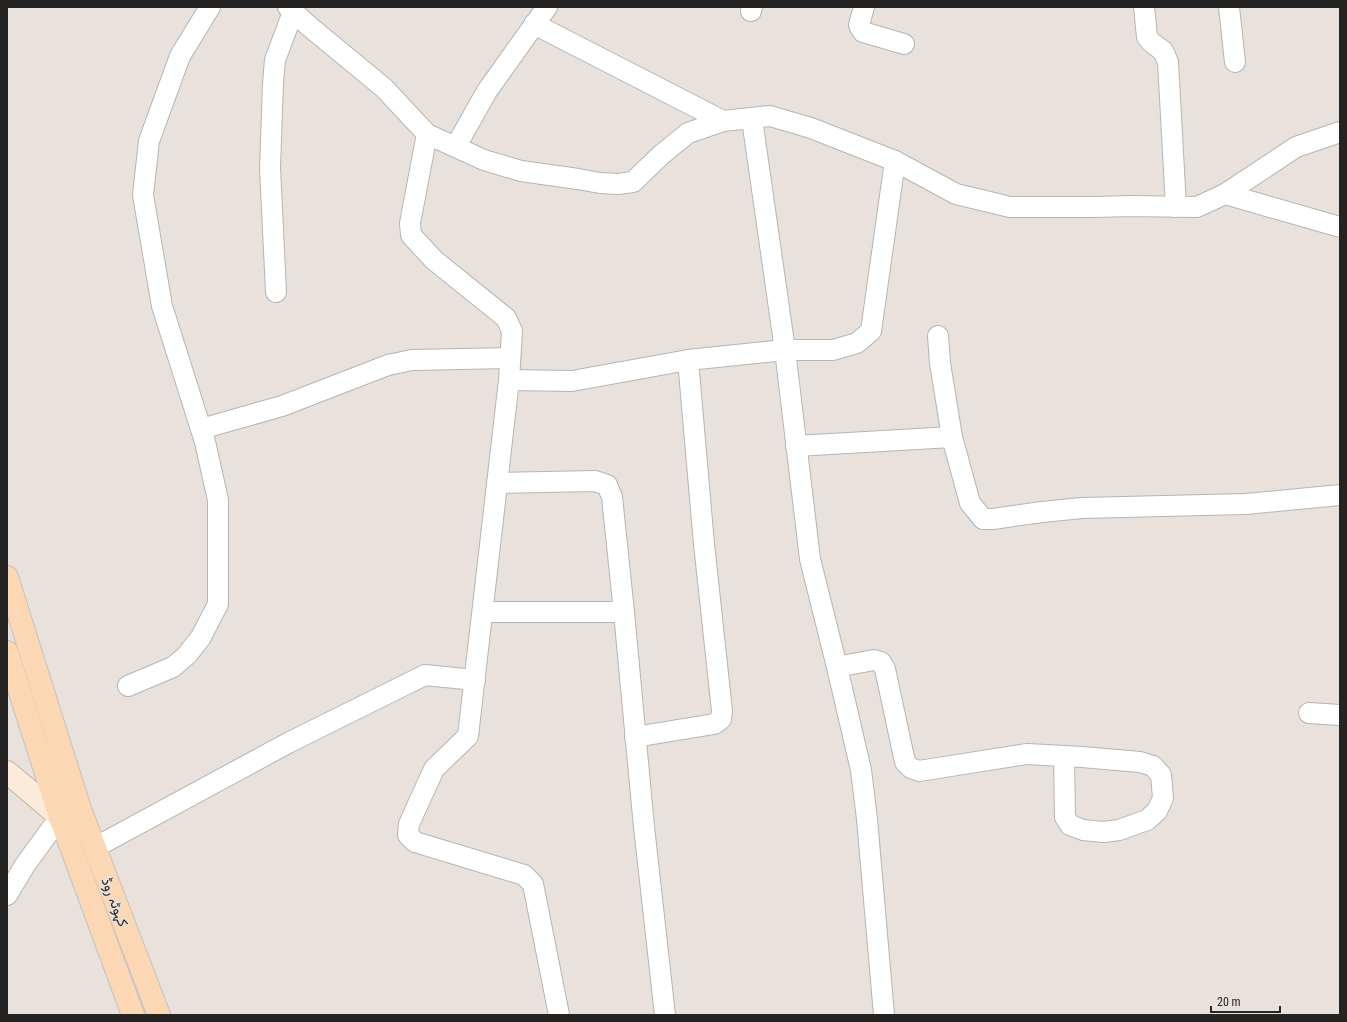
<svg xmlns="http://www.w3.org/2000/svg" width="1347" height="1022" viewBox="0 0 1347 1022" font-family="'Roboto Condensed',Vazirmatn,sans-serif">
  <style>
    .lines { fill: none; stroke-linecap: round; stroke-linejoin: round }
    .minor-casing { stroke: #bab3ae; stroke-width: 22 }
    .secondary-casing { stroke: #bab3ae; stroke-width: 24 }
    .primary-casing { stroke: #c2c2c1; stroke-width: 24 }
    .minor { stroke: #fff; stroke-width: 20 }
    .secondary { stroke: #fdebd9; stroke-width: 22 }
    .primary { stroke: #fbd7b3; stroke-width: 22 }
    .labels { text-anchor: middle; stroke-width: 3; stroke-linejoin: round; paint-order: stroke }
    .street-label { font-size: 14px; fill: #262422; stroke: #e9e2dc }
  </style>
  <rect width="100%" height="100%" fill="#e9e2dc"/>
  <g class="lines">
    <!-- minor casing -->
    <g class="minor-casing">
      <g id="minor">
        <path d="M288,7L310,27L384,88L427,134L484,160L521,171L578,179L600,183L618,184L633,182L661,155L688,133L723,121L770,116L811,128L895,161L956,194L1010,207H1094L1131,206L1197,207L1225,194L1340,227"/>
        <path d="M864,7L859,25L863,32L904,44"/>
        <path d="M1144,7L1147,37L1151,42L1163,51L1168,62L1176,207"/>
        <path d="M1229,7L1235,62"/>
        <path d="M751,11L752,7"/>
        <path d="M534,24L723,121"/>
        <path d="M752,119L785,350L810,559L837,667L861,770L867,819L884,1015"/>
        <path d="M427,134L410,223L411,235L434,260L506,318L512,331L509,380L468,736L434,769L409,824L408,835L415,842L524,875L533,884L559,1015"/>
        <path d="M456,146L487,91L547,7"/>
        <path d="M1225,194L1296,147L1340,132"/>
        <path d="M276,292L270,168L273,83L275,60L293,12"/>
        <path d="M938,336L940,363L952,437L970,503L983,519H993L1042,512L1082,508L1246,504L1340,495"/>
        <path d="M509,380L572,381L688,360L785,350H833L857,343L871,331L895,161"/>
        <path d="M201,429L282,406L388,365L412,360L510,358"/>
        <path d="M796,446L952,437"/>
        <path d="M497,483L595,481L607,485L612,497L624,612L644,827L665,1015"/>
        <path d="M483,612H624"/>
        <path d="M837,667L874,660L881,662L885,669L905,762L911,768L919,771L1027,754L1082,757L1140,762L1153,766L1161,775L1163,798L1157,811L1147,820L1119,830L1104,832L1083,830L1070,825L1065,817L1064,756"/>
        <path d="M128,686L173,667L187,655L201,637L218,604V500L205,442L162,306L143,195L149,141L180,56L210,7"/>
        <path d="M1309,713L1340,715"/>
        <path d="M635,737L714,724L721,719L722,711L704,544L688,360"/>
        <path d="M94,848L288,743L425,675L475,680"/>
        <path d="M7,895L25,865L60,817"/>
      </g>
    </g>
    <!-- secondary casing -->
    <g class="secondary-casing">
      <path id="secondary" d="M7,772L60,817L68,814"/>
    </g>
    <!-- primary casing -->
    <g class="primary-casing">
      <g id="primary">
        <path d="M7,577L80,809L159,1015"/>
        <path d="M7,652L60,817L133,1015"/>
      </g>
    </g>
    <!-- minor -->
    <use href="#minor" class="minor"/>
    <!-- secondary -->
    <use href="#secondary" class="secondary"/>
    <!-- primary -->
    <use href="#primary" class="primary"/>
  </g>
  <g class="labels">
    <!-- street labels -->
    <g class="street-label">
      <text transform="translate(115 902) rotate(69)" y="5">کہوٹہ روڈ</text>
    </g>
  </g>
  <!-- border -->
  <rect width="1347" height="1022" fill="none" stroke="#262422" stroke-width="16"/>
  <!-- scale -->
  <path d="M1211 1006v6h69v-6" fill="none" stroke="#262422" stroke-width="2"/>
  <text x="1217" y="1006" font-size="12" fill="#262422" stroke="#e9e2dc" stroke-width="3" paint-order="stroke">20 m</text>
</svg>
